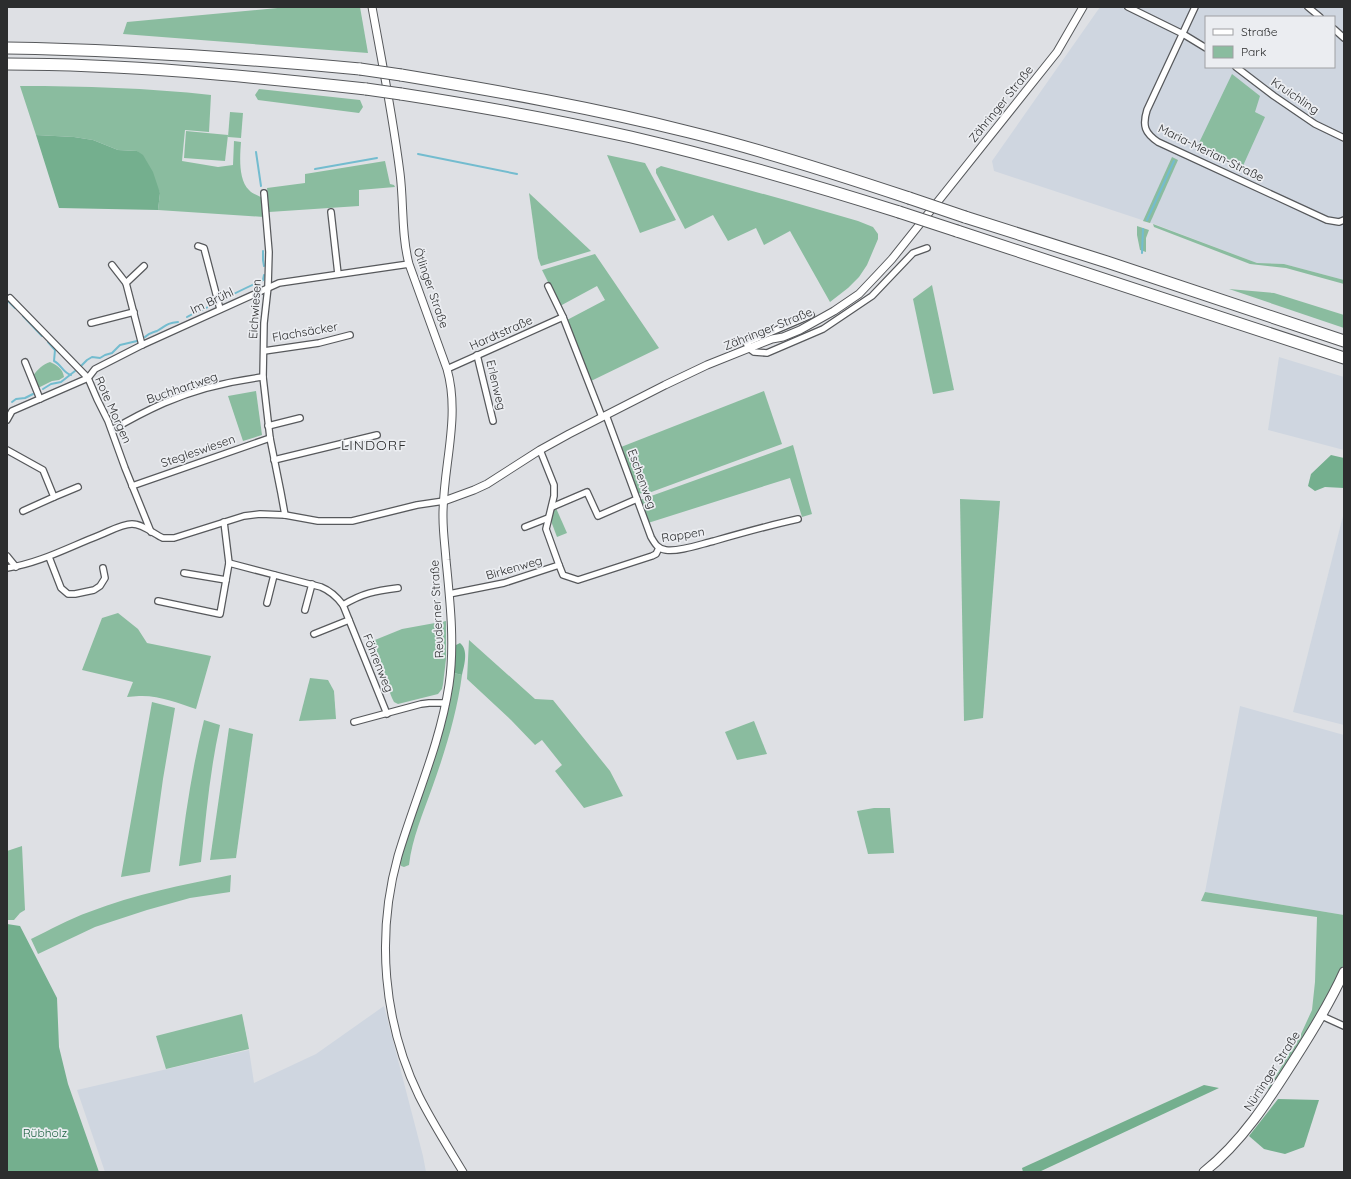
<svg xmlns="http://www.w3.org/2000/svg" width="1351" height="1179" viewBox="0 0 1351 1179" font-family="Quicksand,sans-serif">
  <style>
    .built { fill: #cfd6e0; fill-rule: evenodd }
    .green { fill: #8abc9f }
    .forest { fill: #74af8e }
    .lines { fill: none; stroke-linecap: round; stroke-linejoin: round }
    .stream { stroke: #73bccf; stroke-width: 2 }
    .minor-casing { stroke: #57595c; stroke-width: 8 }
    .tertiary-casing { stroke: #57595c; stroke-width: 9 }
    .primary-casing { stroke: #57595c; stroke-width: 11 }
    .motorway-casing { stroke: #57595c; stroke-width: 13 }
    .minor { stroke: #fff; stroke-width: 5.5 }
    .tertiary { stroke: #fff; stroke-width: 7 }
    .primary { stroke: #fff; stroke-width: 9 }
    .motorway { stroke: #fff; stroke-width: 11 }
    .motorway-bridge-casing { stroke: #57595c; stroke-width: 13; stroke-linecap: butt }
    .motorway-bridge { stroke: #fff; stroke-width: 11 }
    .labels { text-anchor: middle; stroke-width: 3.5; stroke-linejoin: round; paint-order: stroke }
    .street-label { font-size: 12px; fill: #2c2d2e; stroke: #ebedf1 }
    .park-label { font-size: 12px; fill: #1f6343; stroke: #ebedf1 }
    .quarter-label { font-size: 14px; letter-spacing: 1px; fill: #2c2d2e; stroke: #ebedf1 }
  </style>
  <rect width="100%" height="100%" fill="#dee0e4"/>
  <!-- built -->
  <g class="built">
    <path d="M1100,7H1344V280L1284,264L1257,263L1157,225L994,171L992,161ZM1206,17H1334V67H1206Z"/>
    <path d="M1279,357L1344,377V450L1268,430Z"/>
    <path d="M1344,512V725L1293,712Z"/>
    <path d="M1240,706L1344,735V915L1205,892Z"/>
    <path d="M384,1006L423,1156L426,1172H105L77,1090L249,1050L254,1083L316,1054Z"/>
  </g>
  <!-- green -->
  <g class="green">
    <path d="M288,7H360L368,53L123,34L127,22Z"/>
    <path d="M1232,74L1260,96L1255,112L1265,117L1242,168L1197,147Z"/>
    <path d="M20,86C84,86 148,88 211,95L209,132L185,130L182,161L218,167L233,165L234,141L241,142C240,155 238,180 249,190C252,194 258,195 262,198L264,217L158,210L160,193L137,151L118,150L93,140L74,137L36,135Z"/>
    <path d="M259,89L360,100L363,107L359,113L258,100L255,95Z"/>
    <path d="M230,112L243,113L241,138L228,137Z"/>
    <path d="M186,131L228,135L225,161L184,158Z"/>
    <path d="M607,155L645,163L676,220L640,233Z"/>
    <path d="M1172,157L1178,160L1150,223L1143,221Z"/>
    <path d="M385,161L390,184L394,185L395,187L359,190V206L269,212L267,188L305,183V174Z"/>
    <path d="M661,166L789,201L858,221L873,227L878,234V239L867,265L859,277L848,288L830,302L790,231L764,245L756,228L728,241L713,215L685,229L656,173V169Z"/>
    <path d="M529,193L591,251L541,266L538,258Z"/>
    <path d="M1153,224L1257,263L1284,264L1344,280V284L1286,268L1250,264L1154,227Z"/>
    <path d="M1137,226L1149,230L1146,238V252L1140,250L1137,235Z"/>
    <path d="M595,254L659,348L591,381L567,320L605,300L597,286L560,306L542,270Z"/>
    <path d="M932,285L954,390L933,394L913,299Z"/>
    <path d="M1229,289L1274,293L1344,315V328Z"/>
    <path d="M50,362C57,365 63,369 64,377L59,380L52,381L38,388L33,376C37,370 43,364 50,362Z"/>
    <path d="M256,391L262,435L243,441L228,396Z"/>
    <path d="M764,391L782,444L646,494L637,493L621,447Z"/>
    <path d="M793,445L812,514L802,517L790,478L648,523L640,500Z"/>
    <path d="M960,499L1000,501L983,718L964,721Z"/>
    <path d="M556,508L567,533L557,537L551,521L554,509Z"/>
    <path d="M118,613L138,629L147,643L211,656L196,709C179,703 158,695 139,696C135,696 131,697 127,697L133,682L82,670L102,618Z"/>
    <path d="M446,621V659L443,684L442,689L438,694L398,704L394,702L392,698L370,642L402,629Z"/>
    <path d="M469,640L535,699L553,700L610,771L623,796L584,808L555,771L562,765L542,740L535,745L511,720L467,679Z"/>
    <path d="M454,673L462,675C457,713 445,752 432,788C423,813 412,839 409,865L404,867L401,866L400,863Z"/>
    <path d="M310,678L328,680L334,691L336,719L299,721Z"/>
    <path d="M152,702L175,708L163,779L150,872L121,877Z"/>
    <path d="M204,720L220,725C210,770 206,816 201,862L179,866C185,817 192,768 204,720Z"/>
    <path d="M754,721L767,754L737,760L725,732Z"/>
    <path d="M229,728L253,734L236,858L210,860Z"/>
    <path d="M874,808H890L894,853L868,854L857,811Z"/>
    <path d="M22,846L25,910L20,913L14,920H7V851Z"/>
    <path d="M231,875L230,892L190,898L147,910L95,927L38,954L31,939C50,930 69,919 89,912C135,894 183,885 231,875Z"/>
    <path d="M1205,892L1344,915V964L1319,1013L1271,1091L1268,1089L1301,1034L1312,1010L1315,982L1317,917L1201,901Z"/>
    <path d="M242,1014L249,1049L166,1069L156,1036Z"/>
  </g>
  <!-- forest -->
  <g class="forest">
    <path d="M36,135L74,137L93,140L118,150L137,151L143,155L153,172L160,193L158,210L59,208Z"/>
    <path d="M1331,455L1344,458V488L1325,487L1315,491L1308,486L1311,474Z"/>
    <path d="M460,643C469,650 464,666 462,675L454,673L456,645Z"/>
    <path d="M7,924L20,926L57,998L59,1047L68,1084L99,1172H7Z"/>
    <path d="M1204,1085L1219,1088L1039,1172H1023L1022,1168Z"/>
    <path d="M1278,1099L1319,1100L1304,1147L1285,1154L1264,1149L1249,1136Z"/>
  </g>
  <g class="lines">
    <!-- stream -->
    <g class="stream">
      <path d="M256,152L261,186"/>
      <path d="M418,154L517,174"/>
      <path d="M315,169L377,158"/>
      <path d="M1147,220L1174,161"/>
      <path d="M263,251V260L264,266"/>
      <path d="M1142,253L1143,229"/>
      <path d="M224,299C237,292 250,286 263,280L264,275"/>
      <path d="M8,301L15,308"/>
      <path d="M23,316L42,336"/>
      <path d="M187,317C196,312 206,309 215,303"/>
      <path d="M145,337C150,332 152,333 157,331C166,326 166,323 178,322"/>
      <path d="M48,342L55,350L54,361C61,364 63,373 71,375"/>
      <path d="M82,365L87,360L92,357L100,358L105,355L112,353L120,345L137,341"/>
      <path d="M43,389L51,384L61,382L75,371"/>
      <path d="M12,402L16,399L25,398L33,394"/>
    </g>
    <!-- minor casing -->
    <g class="minor-casing">
      <g id="minor">
        <path d="M1128,7L1183,34L1206,48"/>
        <path d="M1195,7L1147,110C1142,126 1145,133 1158,142L1327,220L1339,222L1344,220"/>
        <path d="M1308,7L1320,17"/>
        <path d="M1334,29L1344,38"/>
        <path d="M1236,67L1274,96L1315,124L1344,138"/>
        <path d="M264,193L269,252L268,287L264,323L263,377L270,438L281,493L285,515"/>
        <path d="M331,212L338,274"/>
        <path d="M198,246L204,248L220,309"/>
        <path d="M112,265L126,283"/>
        <path d="M548,286L563,317L602,417"/>
        <path d="M10,298L88,378L97,399L108,421L125,468L151,532"/>
        <path d="M811,315L746,343L750,349L754,352L767,353L823,329L872,296L913,253L927,248"/>
        <path d="M91,323L134,312"/>
        <path d="M142,345L126,283L144,266"/>
        <path d="M264,351L319,343L350,335"/>
        <path d="M477,355L493,421"/>
        <path d="M25,362L40,399"/>
        <path d="M447,369L563,317"/>
        <path d="M606,415L651,537C655,544 658,549 666,550C680,552 701,544 714,541C742,533 770,525 798,519"/>
        <path d="M7,420L12,411L88,378L95,369L142,345L279,283L409,264"/>
        <path d="M268,426L300,418"/>
        <path d="M112,430C129,420 146,411 164,403C194,390 231,381 263,377"/>
        <path d="M7,450L43,470L54,497L23,511"/>
        <path d="M274,460L377,435"/>
        <path d="M132,486L270,438"/>
        <path d="M54,497L78,487"/>
        <path d="M552,507L587,492L598,516L637,499"/>
        <path d="M525,527L548,518"/>
        <path d="M7,556L16,567"/>
        <path d="M49,557L61,588L68,594H75L94,590L100,586L105,578L103,568"/>
        <path d="M229,563L321,587C331,591 337,597 343,605L387,714"/>
        <path d="M559,565L563,575L578,580L652,556L656,554L659,548"/>
        <path d="M7,568C40,563 69,547 100,535C110,531 122,524 132,524C143,524 154,534 163,538H174L244,516L260,514L285,515L318,521H352L417,505L444,501"/>
        <path d="M184,573L226,580"/>
        <path d="M449,594L504,583L559,565L546,529L554,496V485L540,450"/>
        <path d="M158,601L220,614L229,563L224,522"/>
        <path d="M267,603L274,575"/>
        <path d="M343,605C363,593 375,591 398,588"/>
        <path d="M305,610L312,584"/>
        <path d="M314,634L349,620"/>
        <path d="M354,722L421,704L429,703H446"/>
        <path d="M1322,1016L1344,1026"/>
      </g>
    </g>
    <!-- tertiary casing -->
    <g class="tertiary-casing">
      <g id="tertiary">
        <path d="M372,7C382,62 393,117 400,173C404,204 401,234 409,264L447,369C461,418 442,469 443,518C443,532 445,546 446,560C450,601 455,644 449,685C440,744 415,799 398,856C376,935 383,1022 419,1096C432,1122 448,1147 463,1172"/>
        <path d="M444,501L474,490L487,484L540,450L569,434L665,385L707,365L772,339L783,337L800,330L834,311L859,294L878,274L892,259L1057,52L1083,7"/>
      </g>
    </g>
    <!-- primary casing -->
    <g class="primary-casing">
      <path id="primary" d="M1204,1172C1242,1142 1268,1101 1294,1060C1312,1032 1330,1003 1344,972"/>
    </g>
    <!-- motorway casing -->
    <g class="motorway-casing">
      <g id="motorway">
        <path d="M7,48C125,50 242,58 360,69"/>
        <path d="M7,64C127,64 246,76 366,89"/>
        <path d="M401,75C497,91 594,108 689,132C763,150 837,174 909,198"/>
        <path d="M401,94C478,106 555,120 631,137C721,158 810,184 899,212"/>
        <path d="M965,217L1107,262L1344,341"/>
        <path d="M957,231L1344,358"/>
      </g>
    </g>
    <!-- minor -->
    <use href="#minor" class="minor"/>
    <!-- tertiary -->
    <use href="#tertiary" class="tertiary"/>
    <!-- primary -->
    <use href="#primary" class="primary"/>
    <!-- motorway -->
    <use href="#motorway" class="motorway"/>
    <!-- motorway-bridge casing -->
    <g class="motorway-bridge-casing">
      <g id="motorway-bridge">
        <path d="M360,69L401,75"/>
        <path d="M366,89L401,94"/>
        <path d="M909,198L965,217"/>
        <path d="M899,212L957,231"/>
      </g>
    </g>
    <!-- motorway-bridge -->
    <use href="#motorway-bridge" class="motorway-bridge"/>
  </g>
  <g class="labels">
    <!-- street labels -->
    <g class="street-label">
      <text transform="translate(1295 96) rotate(34)" y="4">Kruichling</text>
      <text transform="translate(1001 104) rotate(-51)" y="4">Zähringer Straße</text>
      <text transform="translate(1211 153) rotate(26)" y="4">Maria-Merian-Straße</text>
      <text transform="translate(431 288) rotate(71)" y="4">Ötlinger Straße</text>
      <text transform="translate(212 301) rotate(-25)" y="4">Im Brühl</text>
      <text transform="translate(255 309) rotate(-86)" y="4">Eichwiesen</text>
      <text transform="translate(768 329) rotate(-22)" y="4">Zähringer Straße</text>
      <text transform="translate(305 332) rotate(-10)" y="4">Flachsäcker</text>
      <text transform="translate(501 333) rotate(-24)" y="4">Hardtstraße</text>
      <text transform="translate(496 385) rotate(77)" y="4">Erlenweg</text>
      <text transform="translate(182 388) rotate(-19)" y="4">Buchhartweg</text>
      <text transform="translate(113 410) rotate(66)" y="4">Rote Morgen</text>
      <text transform="translate(198 451) rotate(-19)" y="4">Stegleswiesen</text>
      <text transform="translate(642 479) rotate(70)" y="4">Eschenweg</text>
      <text transform="translate(683 535) rotate(-9)" y="4">Rappen</text>
      <text transform="translate(514 568) rotate(-16)" y="4">Birkenweg</text>
      <text transform="translate(437 609) rotate(-93)" y="4">Reuderner Straße</text>
      <text transform="translate(378 663) rotate(68)" y="4">Föhrenweg</text>
      <text transform="translate(1272 1071) rotate(-57)" y="4">Nürtinger Straße</text>
    </g>
    <!-- park labels -->
    <g class="park-label">
      <text x="45" y="1137">Rübholz</text>
    </g>
    <!-- quarter labels -->
    <g class="quarter-label">
      <text x="374" y="450">LINDORF</text>
    </g>
  </g>
  <!-- border -->
  <rect width="1351" height="1179" fill="none" stroke="#2c2d2e" stroke-width="16"/>
  <!-- legend -->
  <rect x="1205" y="16" width="130" height="52" fill="#ebedf1" stroke="#9fa0a3"/>
  <rect x="1213" y="29" width="20" height="6" fill="#ffffff" stroke="#9fa0a3"/>
  <text x="1241" y="36" font-size="12" fill="#2c2d2e">Straße</text>
  <rect x="1213" y="46" width="20" height="12" fill="#8abc9f" stroke="#9fa0a3"/>
  <text x="1241" y="56" font-size="12" fill="#2c2d2e">Park</text>
</svg>
